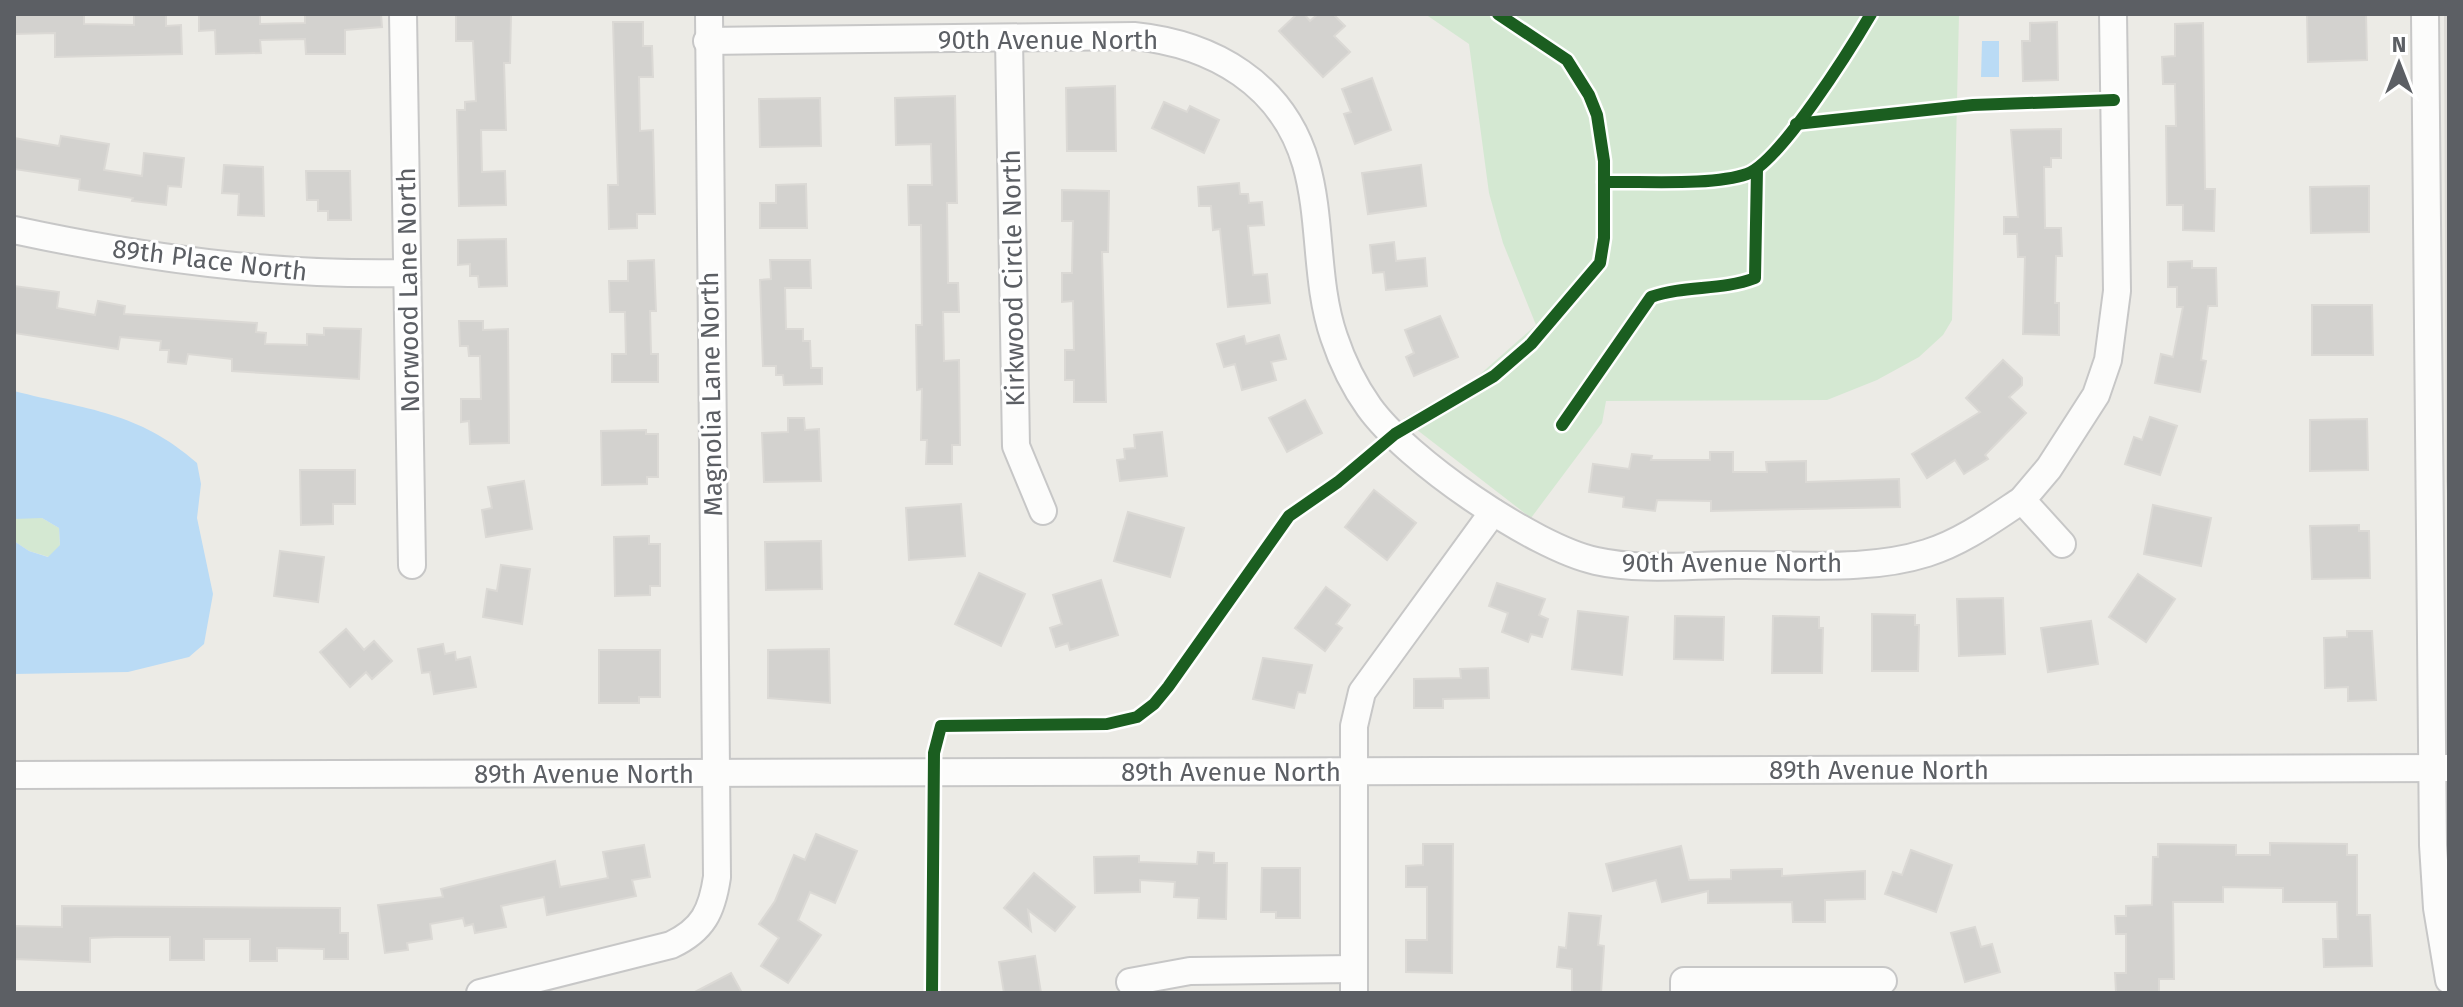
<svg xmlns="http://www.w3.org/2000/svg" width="2463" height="1007" viewBox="0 0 2463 1007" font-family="'Fira Sans',sans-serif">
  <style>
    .industrial { fill: #dcdad6 }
    .green { fill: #d4e8d2 }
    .water { fill: #badbf5 }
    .building { fill: #d3d2cf; stroke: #dbd9d5; stroke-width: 2 }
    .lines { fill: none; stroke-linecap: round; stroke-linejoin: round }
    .minor-casing { stroke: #c7c7c7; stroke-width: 30 }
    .minor { stroke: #fcfcfb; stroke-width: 26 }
    .cycleway-casing { stroke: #fff; stroke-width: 17 }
    .cycleway { stroke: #1b5e20; stroke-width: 12 }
    .labels { text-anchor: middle; stroke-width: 6; stroke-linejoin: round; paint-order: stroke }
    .street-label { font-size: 26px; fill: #5c5f64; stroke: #fff }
  </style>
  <rect width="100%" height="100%" fill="#ecebe6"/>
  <!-- industrial -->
  <path class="industrial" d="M2444,14H2449V521L2446,479Z"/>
  <!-- green -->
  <g class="green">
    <path d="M1425,14H1959L1952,320L1943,335L1919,357L1877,380L1827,400L1606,401L1602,423L1531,518L1403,419L1477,377L1536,325L1503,243L1489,193L1469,44Z"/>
    <path d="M18,517L42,518L59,528L60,546L49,557L29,551L14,541V519Z"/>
  </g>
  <!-- water -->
  <g class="water">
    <path d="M1982,41H1999V77H1981Z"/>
    <path d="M14,391C87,410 138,411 197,463L201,484L197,518L213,594L204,644L189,657L128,672L14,674V541L29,551L48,557L60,545L59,528L42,518L14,519Z"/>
  </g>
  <!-- building -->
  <g class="building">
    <path d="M14,14H84V24L134,25V14H166V26L181,25L182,54L55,57V33L14,34Z"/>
    <path d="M199,14H260V24L305,23V14H381L382,27L345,30V54H306L305,39L260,40L261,53L216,54L215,30L199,31Z"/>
    <path d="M456,14H511L510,63H504L506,130H481L482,172L505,171L506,205L459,206L457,110H465V102L476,101L473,41H456Z"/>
    <path d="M1297,14H1304L1310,21L1318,14H1333L1345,26L1334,36L1350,52L1323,77L1279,31Z"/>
    <path d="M2307,14H2366L2367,60L2308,62Z"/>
    <path d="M613,22H643V46H652L653,77H639L640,131L653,130L655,214H637V228L609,229L608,185H618Z"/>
    <path d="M2057,22L2058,80L2023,81L2022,41H2030V23Z"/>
    <path d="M2203,23L2205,189H2215L2214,231L2183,230V205H2167L2166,126H2176L2175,84H2163L2162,57L2175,56V24Z"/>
    <path d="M1372,78L1391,130L1355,144L1344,114L1351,112L1342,89Z"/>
    <path d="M1115,86L1116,151H1067L1066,88Z"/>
    <path d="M955,96L957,203H947L948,283H958L959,312H943L944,361L959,360L960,445H952V464H926L927,440H921L922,389L917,390L916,325H922L921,225H909L908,185H932L931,144L896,145L895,98Z"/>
    <path d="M820,98L821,146L760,147L759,99Z"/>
    <path d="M1164,102L1187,112L1190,106L1219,120L1204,153L1152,128Z"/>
    <path d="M2061,129V158H2051V167H2044L2045,228H2061L2062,256H2056L2055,303H2059V335L2023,334L2025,257H2018L2017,234H2004V217H2018L2011,130Z"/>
    <path d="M61,136L109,144L104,170L142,176L144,153L184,158L181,187L168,186L166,205L132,201L133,198L79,190L80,179L14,169V138L59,146Z"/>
    <path d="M224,165L263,167L264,216L238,215L239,194L222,193Z"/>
    <path d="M1421,165L1426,206L1368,214L1362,173Z"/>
    <path d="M306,171H350L351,220H328V211H318V200H307Z"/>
    <path d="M1239,183L1240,194H1248L1249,203L1262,202L1264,225L1248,226L1253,275L1267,274L1270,303L1228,307L1220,229L1213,230L1211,206H1199L1198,187Z"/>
    <path d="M806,184L807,228H760V203H776V185Z"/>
    <path d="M2369,186V232L2311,233L2310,187Z"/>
    <path d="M1062,190L1109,191L1108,252H1102L1106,402H1074V380H1065V350H1074L1073,301L1062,302V273H1072L1073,221H1062Z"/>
    <path d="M506,239L507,286L479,287L478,276H470V264L458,265V240Z"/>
    <path d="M1394,242L1396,261L1425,258L1427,286L1386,290L1384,272L1373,273L1370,245Z"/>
    <path d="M654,260L656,311H650L651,354H658V382H612V354H626L625,312H610L609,281H628V261Z"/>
    <path d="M770,260H810L811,288H785L786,329H803V341H810L811,368H822V384L784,385L783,375H776V366H763L760,280L771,279Z"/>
    <path d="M2192,261V268H2216L2217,306H2208L2201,360L2206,361L2200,392L2155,383L2161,354L2173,357L2183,307H2177V287H2168V262Z"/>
    <path d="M14,286L59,292L57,308L95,315L98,301L125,306L124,314L257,323L256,332L266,333L265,344L307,345V334L324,335V328L361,329L359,379L232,371V359L188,354L186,364L168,362L169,350H160L161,341L120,337L118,349L14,333Z"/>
    <path d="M2312,305H2372L2373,355H2312Z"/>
    <path d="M1440,316L1458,357L1414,376L1406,357L1414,353L1405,330Z"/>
    <path d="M459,321H483V330L508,329L509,443L470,444L469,421L461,422V399H481L480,356H469L468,346H460Z"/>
    <path d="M1279,335L1286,359L1271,362L1276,380L1242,390L1235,364L1224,367L1217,344L1244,336L1246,344Z"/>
    <path d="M2003,360L2022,378V385L2009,397L2026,413L1985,455L1988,459L1964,474L1955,460L1927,478L1912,454L1980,412L1966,398Z"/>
    <path d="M1305,400L1322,433L1287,452L1269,418Z"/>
    <path d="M2150,417L2177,426L2160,475L2125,464L2134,437L2142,440Z"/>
    <path d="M788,418H804L805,430L819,429L821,481L764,482L762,433L788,432Z"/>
    <path d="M2367,419L2368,470L2310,471V420Z"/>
    <path d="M646,430V434H658V477H647V484L602,485L601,431Z"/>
    <path d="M1162,432L1167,476L1120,481L1117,460L1125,459L1124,449L1135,448L1134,435Z"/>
    <path d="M1710,452H1733V472H1767L1766,462L1806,461V482L1899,479L1900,507L1711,511V501L1657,500L1655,511L1623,507L1624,497L1589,492L1593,464L1629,469L1632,454L1652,456L1651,460H1710Z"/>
    <path d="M300,470H355V504H333V524L301,525Z"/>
    <path d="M524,481L532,529L486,537L482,510L492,508L488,487Z"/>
    <path d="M1374,490L1416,523L1387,560L1345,527Z"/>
    <path d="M961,504L965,556L909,560L906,508Z"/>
    <path d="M2153,505L2211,518L2201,566L2144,554Z"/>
    <path d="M1128,512L1184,528L1170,577L1114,561Z"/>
    <path d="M2359,525V531H2369L2370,578L2312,579L2310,526Z"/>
    <path d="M649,536V544H660V586H650V595L615,596L614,537Z"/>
    <path d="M821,541L822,589L766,590L765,542Z"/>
    <path d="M280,551L324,557L318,602L274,596Z"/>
    <path d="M501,565L530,569L522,624L483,617L487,589L497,591Z"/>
    <path d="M979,573L1025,594L1001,646L955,624Z"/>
    <path d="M2138,574L2175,599L2146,642L2109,617Z"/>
    <path d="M1101,580L1118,635L1070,650L1068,643L1056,647L1050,628L1062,624L1053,595Z"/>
    <path d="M1497,583L1545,599L1539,615L1548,619L1542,637L1531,634L1528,642L1502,632L1508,613L1489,606Z"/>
    <path d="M1326,587L1350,605L1336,624L1342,628L1325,651L1295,628Z"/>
    <path d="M2003,598L2005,654L1959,656L1957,599Z"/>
    <path d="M1578,611L1628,617L1622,675L1572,669Z"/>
    <path d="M1872,614L1915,615V625H1919L1918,671H1872Z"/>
    <path d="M1675,616L1724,617L1723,660L1674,659Z"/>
    <path d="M1773,616L1819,617V628H1823L1822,673H1772Z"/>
    <path d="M2091,621L2098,664L2048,672L2041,628Z"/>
    <path d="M346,629L364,650L374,641L392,661L372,679L366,672L350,687L320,652Z"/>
    <path d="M2347,631H2372L2376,700L2348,701V687L2325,688L2324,638L2347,637Z"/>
    <path d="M443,644L445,654L455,652L456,660L470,657L476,687L434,694L430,672L422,673L418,649Z"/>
    <path d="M829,649L830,703L768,698V650Z"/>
    <path d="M599,650H660V697H639V703H599Z"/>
    <path d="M1263,658L1312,665L1305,693L1298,692L1294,708L1253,699Z"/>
    <path d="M1488,668L1489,698L1443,699V708H1414V679L1461,678L1460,669Z"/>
    <path d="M816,834L857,851L835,903L810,892L798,920L821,935L788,983L761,966L779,938L759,924L775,901L794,855L805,860Z"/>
    <path d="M2270,843L2347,844V855H2357V915H2370L2372,966L2324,967L2323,939H2338L2337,902H2283V888L2223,887V902H2173L2174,979H2159V993L2116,992L2115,973H2126V934H2116L2115,916H2126V906L2152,905L2153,857H2158V844L2236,845V855H2270Z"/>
    <path d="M1423,844H1453L1452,973L1406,972V940H1427V887H1406V866L1423,865Z"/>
    <path d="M644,845L650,877L632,880L636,896L547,915L544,897L501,906L506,927L475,933L473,924L465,926L463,918L430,924L432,939L407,943L408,950L385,953L378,905L443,897L441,889L555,861L560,887L608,878L603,852Z"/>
    <path d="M1681,846L1689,880L1731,879V870L1782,869V876L1865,871V899L1825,900V922H1793L1792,902L1708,903V891L1662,902L1656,880L1613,891L1606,864Z"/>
    <path d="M1911,850L1952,865L1936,912L1885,894L1893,872L1902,875Z"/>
    <path d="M1198,852L1214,853V863H1227L1226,919L1198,918L1199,898L1174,897L1175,882L1140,880V892L1095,893L1094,857L1139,856V862L1197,864Z"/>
    <path d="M1262,868H1300V918H1276V912H1261Z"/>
    <path d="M1034,873L1075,907L1055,931L1028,910L1031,931L1004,908Z"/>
    <path d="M62,906L340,908V933H348V959H324V949L277,948V961H250V939H204V960H170V937H115L90,938V962L14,959V926L62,927Z"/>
    <path d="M1569,913L1601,916L1598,945L1604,946L1601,993H1572V969L1557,967L1559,947L1566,948Z"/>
    <path d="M1975,927L1981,947L1992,944L2000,972L1965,982L1951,933Z"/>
    <path d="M1035,956L1041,993H1004L999,962Z"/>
    <path d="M731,973L742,993H693Z"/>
  </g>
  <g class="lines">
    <!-- minor casing -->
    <g class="minor-casing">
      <g id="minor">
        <path d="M403,14L412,565"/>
        <path d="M2425,14L2433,845L2437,908L2449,980"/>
        <path d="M1009,39L1016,446L1043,511"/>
        <path d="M707,41L1134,36C1213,44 1283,84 1306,164C1322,220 1315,282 1334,337C1342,361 1354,386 1369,407C1407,460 1533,547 1596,561C1641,571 1690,565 1735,565C1798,564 1867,572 1927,553C1962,542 1992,520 2022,500L2062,544"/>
        <path d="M14,230C144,258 274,276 407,273"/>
        <path d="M2022,500L2049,468L2096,395L2108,360L2117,291L2113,14"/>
        <path d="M14,775L2449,768"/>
        <path d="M1130,982L1190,971L1353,969"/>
        <path d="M480,993L671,945C703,930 712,911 717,877L709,14"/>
        <path d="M1354,993V726L1362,692L1493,512"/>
        <path d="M1684,993V981H1883"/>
      </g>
    </g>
    <!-- minor -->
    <use href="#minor" class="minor"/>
    <!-- cycleway casing -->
    <g class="cycleway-casing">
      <g id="cycleway">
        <path d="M1796,124L1973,105L2114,100"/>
        <path d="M1604,182C1642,181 1713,186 1747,174C1780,162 1851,48 1871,14"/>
        <path d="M1562,425L1651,297C1685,285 1721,291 1755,278L1757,169"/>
        <path d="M932,993L934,753L941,726L1107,724L1137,717L1154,704L1168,687L1289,516L1338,482L1395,434L1494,376L1531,344L1600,263L1604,238V161L1597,115L1589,95L1567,60L1498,14"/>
      </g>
    </g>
    <!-- cycleway -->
    <use href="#cycleway" class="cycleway"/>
  </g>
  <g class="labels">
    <!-- street labels -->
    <g class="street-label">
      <text x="1048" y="49">90th Avenue North</text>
      <text transform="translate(210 260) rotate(7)" y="9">89th Place North</text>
      <text transform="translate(1013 278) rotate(-91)" y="9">Kirkwood Circle North</text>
      <text transform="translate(408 290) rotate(-91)" y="9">Norwood Lane North</text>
      <text transform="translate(711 394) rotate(-91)" y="9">Magnolia Lane North</text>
      <text x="1732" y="572">90th Avenue North</text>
      <text x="1879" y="779">89th Avenue North</text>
      <text x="1231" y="781">89th Avenue North</text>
      <text x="584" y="783">89th Avenue North</text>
    </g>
  </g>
  <!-- border -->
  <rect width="2463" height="1007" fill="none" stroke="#5c5f64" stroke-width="32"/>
  <!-- north arrow -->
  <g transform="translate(2399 64)" stroke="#ffffff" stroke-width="6" paint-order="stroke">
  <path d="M0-6L14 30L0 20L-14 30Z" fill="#5c5f64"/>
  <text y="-12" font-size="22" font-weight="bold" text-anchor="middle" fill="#5c5f64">N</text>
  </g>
</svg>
